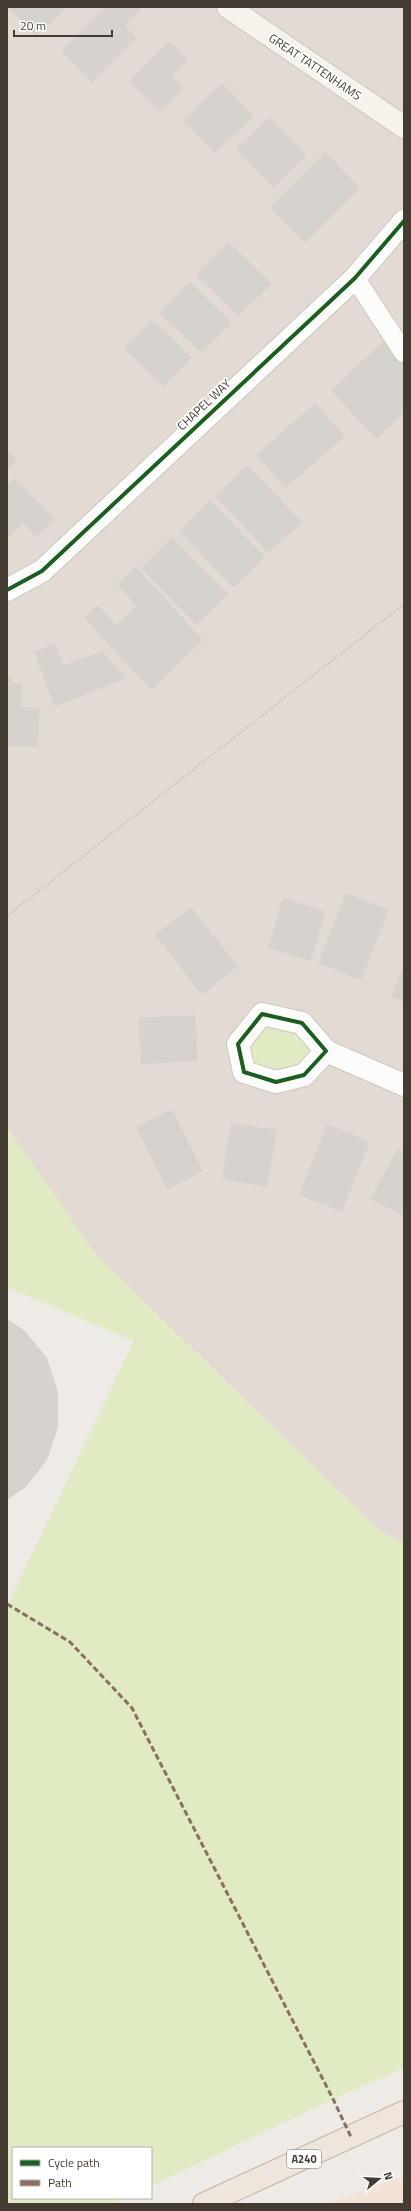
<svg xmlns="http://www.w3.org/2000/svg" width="411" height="2211" viewBox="0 0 411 2211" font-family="'Titillium Web',sans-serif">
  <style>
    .residential { fill: #e3dbd3 }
    .commercial { fill: #f3e3d7 }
    .green { fill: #e0eac3 }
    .building { fill: #d6d2cd }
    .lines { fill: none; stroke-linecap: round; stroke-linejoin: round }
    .service-casing { stroke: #cbc6c2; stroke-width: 21 }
    .minor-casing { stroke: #cbc6c2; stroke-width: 24 }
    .secondary-casing { stroke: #cfc8be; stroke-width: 24 }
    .trunk-casing { stroke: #c8b4a0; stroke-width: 24 }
    .path { stroke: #cdc9c6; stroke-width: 2.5; stroke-dasharray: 2 2; stroke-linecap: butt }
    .service { stroke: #fcfcfb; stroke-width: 19 }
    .minor { stroke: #fcfcfb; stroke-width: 22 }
    .secondary { stroke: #f6f2ec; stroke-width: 22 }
    .trunk { stroke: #eee6dc; stroke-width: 22 }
    .quiet { stroke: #8d6e63; stroke-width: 3; stroke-dasharray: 6 3; stroke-linecap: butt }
    .cycleway-casing { stroke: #fff; stroke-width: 6 }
    .cycleway { stroke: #1b5e20; stroke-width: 4 }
    .labels { text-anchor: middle; stroke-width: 3.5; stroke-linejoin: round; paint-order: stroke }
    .shield { fill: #fff; stroke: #7c7670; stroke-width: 1 }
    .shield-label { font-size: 11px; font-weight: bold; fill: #443b32 }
    .street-label { font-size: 12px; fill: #443b32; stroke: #fff }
  </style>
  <rect width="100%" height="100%" fill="#eeeae6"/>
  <!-- residential -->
  <path class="residential" d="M7,7H404V1543L381,1532L97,1256L7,1128Z"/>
  <!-- commercial -->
  <path class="commercial" d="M404,2176V2204H326Z"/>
  <!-- green -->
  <g class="green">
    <path d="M262,1014L302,1023L326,1051L304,1075L244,1072L238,1044Z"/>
    <path d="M7,1128L97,1256L381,1532L404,1543V2068L333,2099L151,2186V2148H13V2198H126L113,2204H7V1606L134,1341L7,1287Z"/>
  </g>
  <!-- building -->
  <g class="building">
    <path d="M7,7H67L37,36Z"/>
    <path d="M106,7H138L141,10L125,26L137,38L92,83L61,51Z"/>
    <path d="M169,41L188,60L172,76L184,88L161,112L129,81Z"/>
    <path d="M222,83L254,116L215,153L183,120Z"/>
    <path d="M269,117L307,155L274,188L236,149Z"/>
    <path d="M325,152L360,188L305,243L270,207Z"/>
    <path d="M229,242L272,284L238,316L196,275Z"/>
    <path d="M190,282L232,323L201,352L159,313Z"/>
    <path d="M152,320L192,357L164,387L124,349Z"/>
    <path d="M385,340L404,361V413L376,439L331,390Z"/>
    <path d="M315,403L345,436L286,488L256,455Z"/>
    <path d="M7,450L17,460L7,470Z"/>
    <path d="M247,465L302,522L269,553L215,496Z"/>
    <path d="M15,478L55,520L37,537L23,523L7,538V485Z"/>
    <path d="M210,500L265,557L233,588L179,531Z"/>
    <path d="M172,537L228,594L196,625L141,568Z"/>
    <path d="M136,567L203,640L151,690L84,618L98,605L116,625L137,606L117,584Z"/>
    <path d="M55,643L64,665L102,651L126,678L55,707L34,652Z"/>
    <path d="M7,677H12V683L22,684L21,707L39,708L38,747H7Z"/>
    <path d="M346,893L389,910L361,980L318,963Z"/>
    <path d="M283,898L325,911L311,961L268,948Z"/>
    <path d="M191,907L238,966L202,995L155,935Z"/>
    <path d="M404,965V1002L391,997Z"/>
    <path d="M195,1015L198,1061L141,1064L139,1018Z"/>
    <path d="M172,1109L203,1171L167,1189L136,1127Z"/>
    <path d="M231,1123L277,1130L267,1187L222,1179Z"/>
    <path d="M327,1124L370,1142L342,1212L299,1195Z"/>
    <path d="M397,1149L404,1153V1216L371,1199Z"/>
    <path d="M7,1319L25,1331L47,1358L58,1392V1427L47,1460L26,1487L7,1500Z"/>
  </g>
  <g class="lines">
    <!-- service casing -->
    <g class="service-casing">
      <path id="service" d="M355,278L404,353"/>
    </g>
    <!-- minor casing -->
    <g class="minor-casing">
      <g id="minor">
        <path d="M7,590L42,571L355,278L404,221"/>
        <path d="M262,1014L302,1023L326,1051L304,1075L276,1082L244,1072L238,1044Z"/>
        <path d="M326,1051L404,1085"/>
      </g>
    </g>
    <!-- secondary casing -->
    <g class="secondary-casing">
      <path id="secondary" d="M228,7L404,127"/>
    </g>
    <!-- trunk casing -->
    <g class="trunk-casing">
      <path id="trunk" d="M204,2204L404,2112"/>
    </g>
    <!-- path -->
    <path class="path" d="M7,916L404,604"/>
    <!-- service -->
    <use href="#service" class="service"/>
    <!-- minor -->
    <use href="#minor" class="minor"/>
    <!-- secondary -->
    <use href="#secondary" class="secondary"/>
    <!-- trunk -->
    <use href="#trunk" class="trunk"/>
    <!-- quiet -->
    <path class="quiet" d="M7,1604L70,1642L132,1708L333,2099L351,2137"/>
    <!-- cycleway casing -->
    <g class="cycleway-casing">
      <g id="cycleway">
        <path d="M7,590L42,571L355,278L404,221"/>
        <path d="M262,1014L302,1023L326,1051L304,1075L276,1082L244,1072L238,1044Z"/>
      </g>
    </g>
    <!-- cycleway -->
    <use href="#cycleway" class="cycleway"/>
  </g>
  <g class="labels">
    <!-- shield labels -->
    <rect class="shield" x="287" y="2150" width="34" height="18" rx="3"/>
    <g class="shield-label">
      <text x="304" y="2163">A240</text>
    </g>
    <!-- street labels -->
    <g class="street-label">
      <text transform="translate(315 67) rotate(34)" y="4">GREAT TATTENHAMS</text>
      <text transform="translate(204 405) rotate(-43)" y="4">CHAPEL WAY</text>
    </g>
  </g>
  <!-- border -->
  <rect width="411" height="2211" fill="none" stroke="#443b32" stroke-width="16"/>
  <!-- legend -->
  <rect x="12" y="2147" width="140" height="52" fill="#ffffff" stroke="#b4b1ad"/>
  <rect x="20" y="2160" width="20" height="6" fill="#1b5e20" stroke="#b4b1ad"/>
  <text x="48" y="2167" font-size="12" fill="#443b32">Cycle path</text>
  <rect x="20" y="2180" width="20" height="6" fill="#8d6e63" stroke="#b4b1ad"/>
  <text x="48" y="2187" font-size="12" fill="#443b32">Path</text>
  <!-- north arrow -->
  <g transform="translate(379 2179) rotate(72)" stroke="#ffffff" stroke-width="3" paint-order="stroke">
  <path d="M0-3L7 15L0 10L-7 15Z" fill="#443b32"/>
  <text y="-6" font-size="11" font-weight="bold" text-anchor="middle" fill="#443b32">N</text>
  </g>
  <!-- scale -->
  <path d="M14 30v6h98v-6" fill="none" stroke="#443b32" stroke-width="2"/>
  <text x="20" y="30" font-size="12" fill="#443b32" stroke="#ffffff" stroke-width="3" paint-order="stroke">20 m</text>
</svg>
